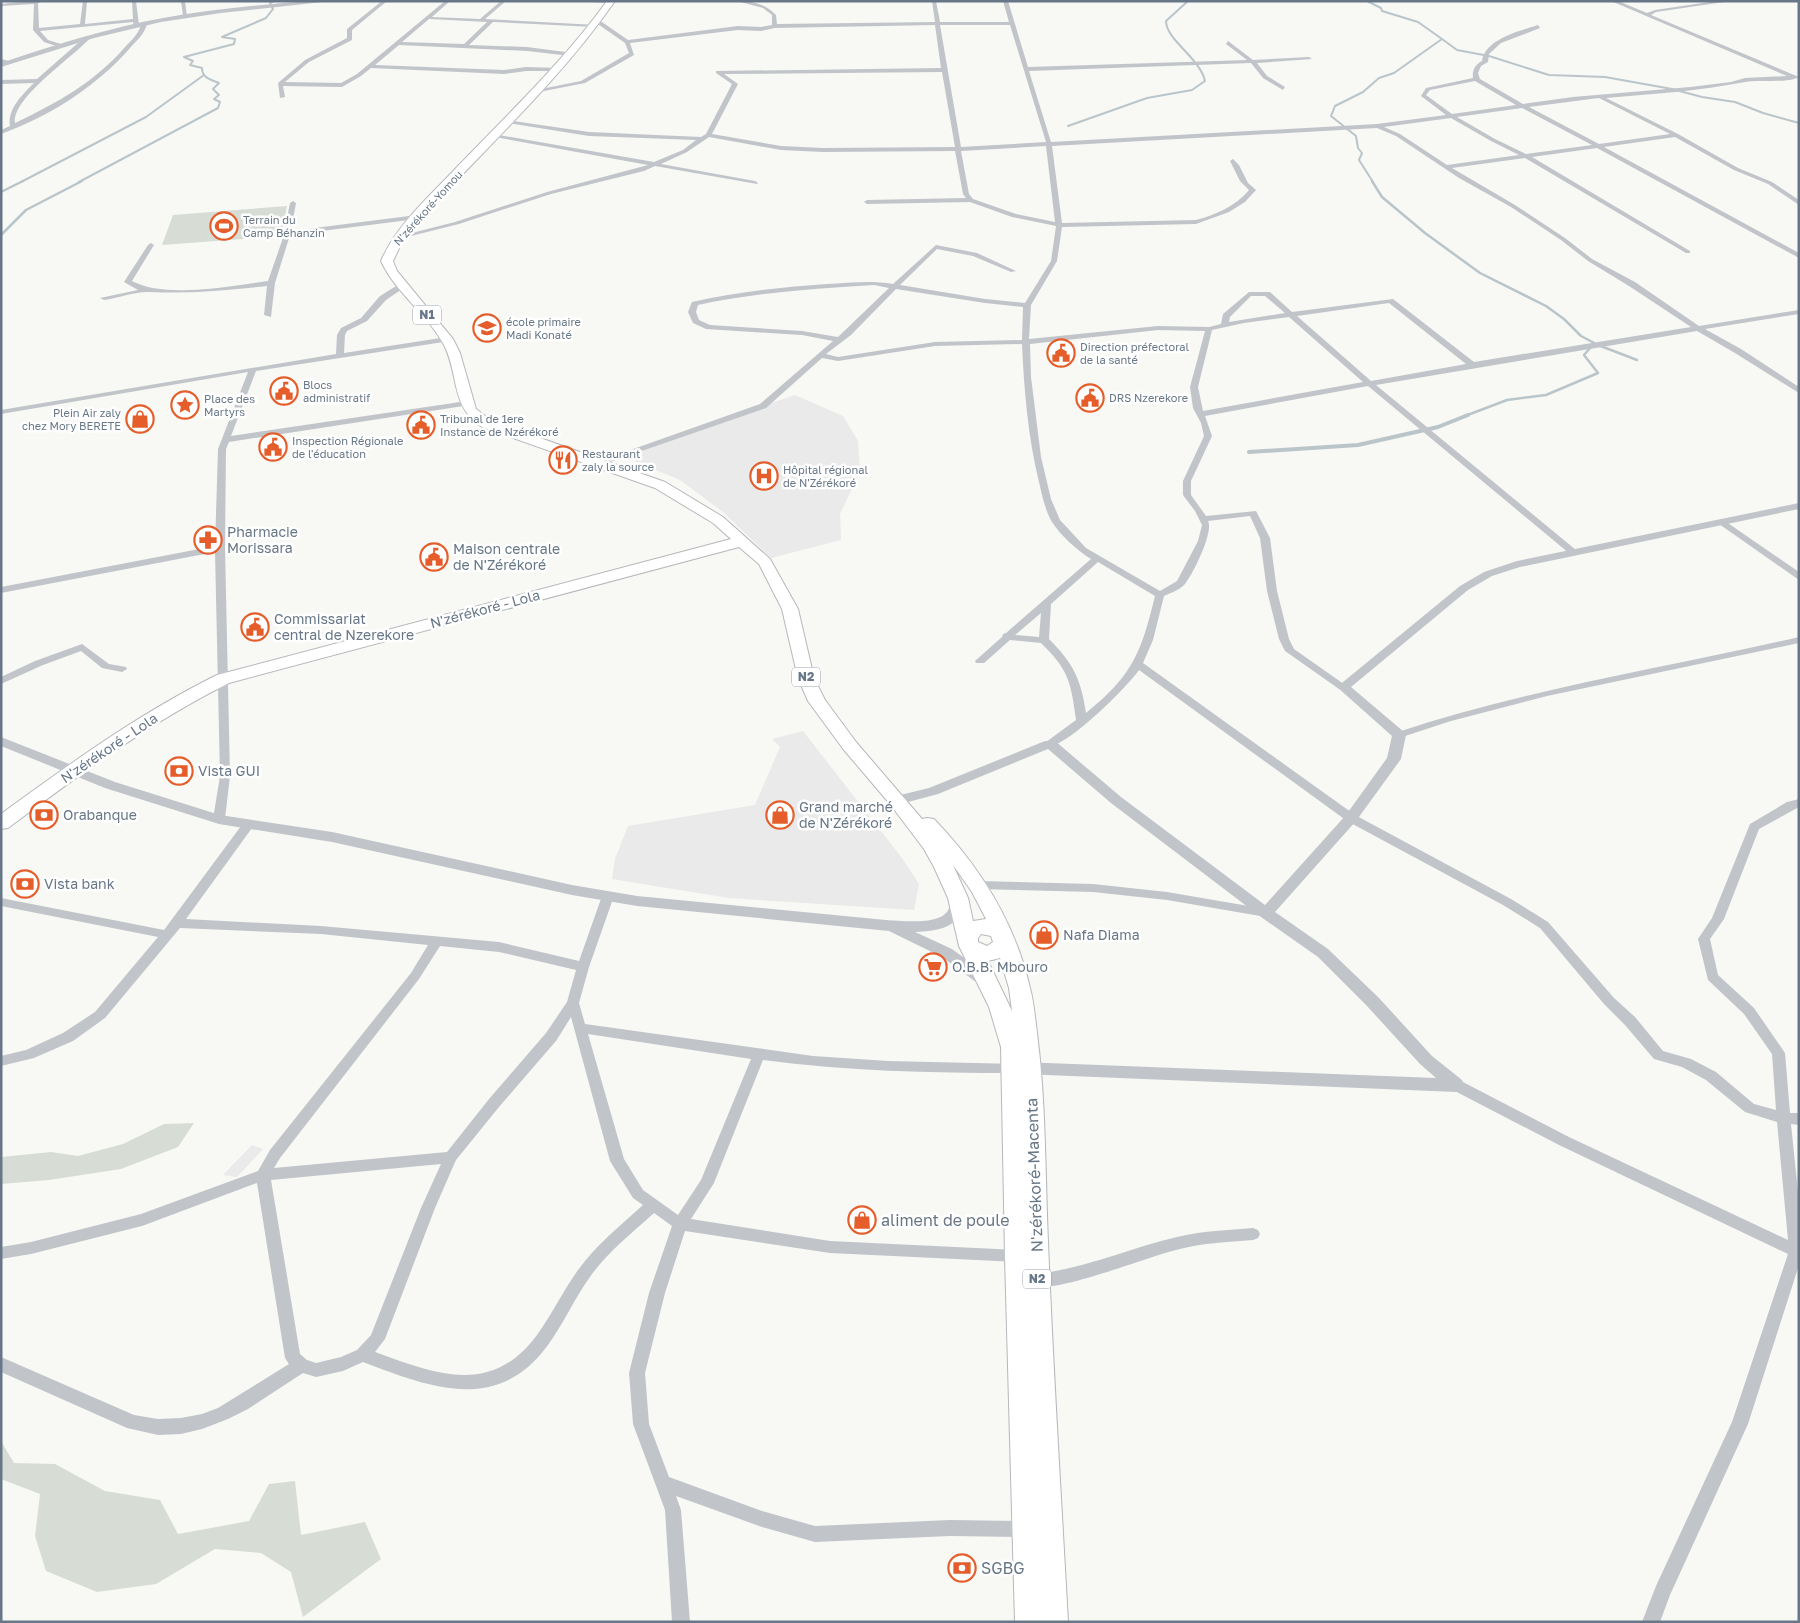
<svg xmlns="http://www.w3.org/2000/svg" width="1800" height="1623" viewBox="0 0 1800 1623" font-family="'Golos Text',sans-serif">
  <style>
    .built { fill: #e9eae9 }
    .green { fill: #d7ddd5 }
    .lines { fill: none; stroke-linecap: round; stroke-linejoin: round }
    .stream-far2 { stroke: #bac5ca; stroke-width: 2 }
    .stream-far1 { stroke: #bac5ca; stroke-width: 2.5 }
    .stream { stroke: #bac5ca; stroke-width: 4 }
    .trunk-casing { stroke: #b5b8bc; stroke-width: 2 }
    .minor { fill: #c1c5ca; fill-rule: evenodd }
    .tertiary { fill: #c1c5ca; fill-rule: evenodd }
    .trunk { fill: #fff; fill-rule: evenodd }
    .labels { text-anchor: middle; stroke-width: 5; stroke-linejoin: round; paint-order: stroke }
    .far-street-label { font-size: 11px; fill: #677787; stroke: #fff }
    .far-poi-label { font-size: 11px; fill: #677787; stroke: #fff; text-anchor: start }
    .shield { fill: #fff; stroke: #95a0ab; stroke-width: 1 }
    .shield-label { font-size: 12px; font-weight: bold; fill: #677787 }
    .poi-label { font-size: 14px; fill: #677787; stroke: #fff; text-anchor: start }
    .street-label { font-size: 14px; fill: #677787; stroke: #fff }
    .near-street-label { font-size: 16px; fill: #677787; stroke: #fff }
    .near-poi-label { font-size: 16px; fill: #677787; stroke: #fff; text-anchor: start }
  </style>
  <rect width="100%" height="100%" fill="#f8f8f5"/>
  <!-- built -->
  <g class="built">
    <path d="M795,395L843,416L858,441L860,472L840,514L841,540L771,558L723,512L680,480L620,455Z"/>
    <path d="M803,731L902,858L919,884L914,910L729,898L612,879L615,859L628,826L755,805L780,747L772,739Z"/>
    <path d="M252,1145L263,1149L237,1177L223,1175Z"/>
  </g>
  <!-- green -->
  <g class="green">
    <path d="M287,206L281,236L162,245L173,215Z"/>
    <path d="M194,1123L178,1147L121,1169L49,1180L1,1184V1157L51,1152L78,1156L123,1144L164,1124Z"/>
    <path d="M1,1441L14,1463L55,1464L105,1491L160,1500L178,1534L249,1521L269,1484L295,1481L301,1535L365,1522L381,1559L303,1617L291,1572L261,1553L215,1549L156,1584L97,1592L46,1571L35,1536L40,1494L1,1479Z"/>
  </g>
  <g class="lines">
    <!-- stream-far2 -->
    <g class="stream-far2">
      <path d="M1367,1L1381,8L1382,11L1418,22L1442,39L1394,73L1379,78L1363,92L1335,106L1331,116L1356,136L1358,148L1362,153L1359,160L1373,182"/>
      <path d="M1442,39L1457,50L1489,56L1549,75L1605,77L1672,89L1702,97L1735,102L1763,113L1799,123"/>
      <path d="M1068,126L1147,98L1192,90L1205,81C1200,58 1166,40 1166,21L1188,1"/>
      <path d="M21,182L146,117L204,75"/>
      <path d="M79,182L218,108L220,102L214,99L219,95L213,89L219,83C211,80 202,78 202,68L190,65L193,61L184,57L234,44L235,39L222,37L266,18L273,9L270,3L274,1"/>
    </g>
    <!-- stream-far1 -->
    <g class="stream-far1">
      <path d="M1372,181L1382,197L1425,233L1480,273L1546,306L1564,319L1581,336L1598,345"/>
      <path d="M1,192L23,181"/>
      <path d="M1,235L26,210L82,181"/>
      <path d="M1598,345L1637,360"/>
      <path d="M1465,416L1507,400L1546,395L1598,373L1584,355L1591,347"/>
    </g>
    <!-- stream -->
    <path class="stream" d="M1249,452L1358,445L1438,427L1468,415"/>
    <!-- trunk casing -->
    <g class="trunk-casing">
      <path id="trunk" d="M607,1H615C558,83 483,150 416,224L404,238L393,261L397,271L453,339L460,353L476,409L492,421L665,482L723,517L770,559L798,609L814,678L825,700L856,742L922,819L927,818L934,819C980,867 1015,922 1030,988C1034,1002 1035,1018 1037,1033C1046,1102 1045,1172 1048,1242C1053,1368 1061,1495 1068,1622H1015L1005,1256L1001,1047L989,1007L959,946L948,898L934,867L924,849L890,804L844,750L808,701L798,678L782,609L759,564L739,547L229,683C149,723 79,775 8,828L1,829V814C71,763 140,713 217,675L731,539L713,523L655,488L482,427C451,407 459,377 445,347C429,315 396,294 381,261C397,224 430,196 457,167C509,113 563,62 607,1ZM953,865L972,892L986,919L973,921L968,898ZM981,934L991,936L993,942L987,946L978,942V938ZM1000,958L1009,988L1012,1011L988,961Z"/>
    </g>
    <!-- minor -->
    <g class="minor">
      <path d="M28,1H46L38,3L39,28L80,24L83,1H87L85,24L133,19L132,1H136L139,25L134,26L133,22L40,31L48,40L61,44L59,47L44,42L33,30L34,4L1,6V4Z"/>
      <path d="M181,1H185L187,17L183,16Z"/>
      <path d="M382,1H387L352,30V40L309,62L285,82L341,83L357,74L445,1H450L432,17L480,19L501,1H506L485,19L597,25L594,27L493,22L469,45L527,47L573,53L571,56L527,51L399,45L375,65L504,70L526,67L559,68L557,71H526L504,74L371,68L361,76L342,87L283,86L285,97L280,98L278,83L305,60L347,38V29ZM429,19H430L487,22L464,44L402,42Z"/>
      <path d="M568,1H612V2L610,3Z"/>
      <path d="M737,1C752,1 766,4 776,15L777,24L935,22L932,1H936L940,22H1009L1003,1H1008L1028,67L1247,60L1226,44L1228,41L1253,60L1309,57L1312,59L1257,63L1267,76L1285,87L1283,90L1263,78L1251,63L1029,71L1051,142L1377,124L1446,115L1421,96L1426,88L1473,78C1472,70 1475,65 1482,61C1485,39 1520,31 1538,25L1540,28L1501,43L1489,54L1488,62L1481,66L1478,73L1480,79L1523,104L1573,97L1690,87L1731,82L1745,78L1787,76L1611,1H1618L1647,13L1655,10L1716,1H1731L1656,12L1651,15L1799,77C1786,84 1760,79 1745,82C1699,91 1653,94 1606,98L1678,134L1738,168L1772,182L1799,200V205L1768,184L1734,170L1675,137L1604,147L1799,253V258L1597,148L1532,157L1690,251V253H1686L1525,158L1452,168L1515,205L1565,238L1592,259L1635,282L1699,326L1799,310V314L1705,329L1741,349L1799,387V393L1735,353L1697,331L1376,385L1576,550L1578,552L1573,555L1570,554L1368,386L1205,416L1212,436L1191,481V495L1206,516L1256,511L1270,538L1277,591L1289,639L1294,649L1348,687L1347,689H1339L1285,651L1279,639L1267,591L1260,538L1250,516L1208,521C1214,532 1193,574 1185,584C1181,589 1171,593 1164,596L1153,640L1143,663L1355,815L1511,899L1548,922L1614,998L1635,1017L1663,1051L1691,1059L1716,1072L1754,1104L1776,1110L1772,1054L1744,1014L1708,980L1698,939L1712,918L1750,824L1787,802L1799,799V807L1759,829L1724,919L1710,939L1718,975L1754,1008L1785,1053L1790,1113H1799V1125L1791,1124L1799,1202V1265L1748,1424L1670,1595L1660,1622H1642L1656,1586L1732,1422L1788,1254L1559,1145L1451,1089L1449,1085L1451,1081L1456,1080L1461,1081L1569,1137L1788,1240L1777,1122L1745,1112L1706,1080L1682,1067L1654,1059L1625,1025L1604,1004L1540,928L1503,905L1347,821L1139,670C1128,686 1064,751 1046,746L1045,744L1046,742L1076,720C1071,683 1069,670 1041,643L1010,640L984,663H976L975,661L1002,637L1003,634L1006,633L1091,559C1077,550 1061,536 1052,522C1045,510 1042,495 1039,482C1028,437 1024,390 1022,344L935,346L838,361L822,358L766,408L601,465L598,466L594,463L760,404L833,341L802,335L706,329L693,323L688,312L692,302C736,292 782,287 827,284C849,283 870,280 893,284L936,245L977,253L1016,271L1011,272L973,256L937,249L900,285L985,299L1025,303L1051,261L1056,226L1012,217L970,202L867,204L864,202L867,200L966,198L963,194L955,151L823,152L781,150L709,137L687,152L661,164L755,181L758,183L757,184L655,166L644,171L551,194L459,224L399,239L396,237L455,222L547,192L648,165L495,137L492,135L493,134L654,162L683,150L696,140L589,136L508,123L506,120L589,132L701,137L706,134L732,84L716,73V71L941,68L935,25L775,28L761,31L738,30L630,43L634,55L585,83L539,92L536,90L581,81L629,53L625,43L595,22V20H599L628,40L738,26L761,27L772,25V15L763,8ZM940,25H1010L1046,142L961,147ZM942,72L955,147L823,148L781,146L712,134L738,84L724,74ZM1475,81L1516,105L1452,114L1426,95L1430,90ZM1599,98L1670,134L1599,144L1529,107ZM1522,108L1592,145L1526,154L1495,139L1457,117ZM1451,118L1491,141L1519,155L1447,165L1400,134L1384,127ZM1377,128L1396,136L1459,178L1511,207L1561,240L1588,261L1629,286L1691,327L1474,362L1393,299L1292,312L1270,292H1249L1223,314L1221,324L1209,327L1158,326L1029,339L1031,305L1057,261L1062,227L1196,224L1229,212L1245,202L1256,190L1248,183L1239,165L1233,159L1230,161L1240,181L1249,190C1236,206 1215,215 1196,220L1062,223L1052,146ZM1046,146L1055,222L1016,214L973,199L969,194L961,151ZM874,285L889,288L838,337L802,331L710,325L699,320L696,312L698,305C756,292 815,289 874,285ZM896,289L985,303L1023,307L1022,340L935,342L838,357L826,354L851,335ZM1251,296H1265L1285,313L1229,322L1230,317ZM1389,303L1466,364L1371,381L1297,316ZM1289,317L1363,382L1203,411L1198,387L1212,330L1244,323ZM1158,330L1205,331L1190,387L1193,408L1201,423L1204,436L1183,481V495L1195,511L1202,525L1198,541L1177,581L1160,591L1086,548L1060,520L1051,499L1041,457L1031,377L1030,344ZM1098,562L1155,596C1141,653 1133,675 1086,713C1081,679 1073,663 1049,639L1051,604ZM1041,613L1039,637L1015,635Z"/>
      <path d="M142,22L147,23C145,34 137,40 130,48C96,87 50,116 1,134V130L10,126C7,109 23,94 34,83L1,84V80L37,79L86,36L91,37C74,57 12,97 15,123C57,103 95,82 125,47C133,39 139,33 142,22Z"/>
      <path d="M1,59L13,62L10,64L1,63Z"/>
      <path d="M293,201L296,203L291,231L417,215L420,217L417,219L290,235L275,283L271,317L264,315L267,286C228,290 190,294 150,292C137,291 118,298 104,300L100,298L138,290L124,282L148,245L151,243L154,245L132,281C165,299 231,286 268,281L283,238L290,203Z"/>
      <path d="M401,283L408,285L386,300L367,321L347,331L345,335L344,353L447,337H450V341L256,371L231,436L467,401H470V405L229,442L226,449L225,548L230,776L225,819L219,823L215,822L213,819L220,776L215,552L1,593V587L215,546L218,449L248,372L1,414V410L336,354L337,335L341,328L361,318L380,296Z"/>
      <path d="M1722,519L1799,572V580L1719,524V520Z"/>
      <path d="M1799,637V643L1547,696L1451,721L1399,738L1394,735L1395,733C1527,689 1664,668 1799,637Z"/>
      <path d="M82,644L109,664L126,667L127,669L122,672L102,668L81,651L43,665L1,684V677L35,661Z"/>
      <path d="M248,821L252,822L254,825L252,828L186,919L321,926L499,942L579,961L602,896L604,893H612L614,896L589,967L579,1003L585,1024L813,1056L888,1061L1019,1064L1021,1068L1019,1072L1014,1073C930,1073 847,1071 763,1060L714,1183L691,1219L830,1241L1019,1250L1024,1251L1026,1256L1024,1261L1019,1262L830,1253L685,1231L665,1293L645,1373L649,1424L669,1477L762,1511L815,1526L950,1520L1027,1521L1033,1523L1035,1529L1033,1535L1027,1537L950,1536L815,1542L762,1527L676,1496L681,1510L690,1622H672L665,1510L633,1424L629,1373L649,1293L672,1226L654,1213C632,1233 609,1251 592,1274C575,1297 564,1323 548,1345C497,1415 429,1387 363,1362L343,1371L316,1377L303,1373L248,1409L228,1419L202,1429L181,1434L158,1435L127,1428L1,1372V1357L134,1415L158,1419L181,1418L202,1414L218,1408L289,1364L285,1358L257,1183L142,1226L31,1254L1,1259V1247L31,1242L141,1214L258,1171L270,1150L411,973L428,945L321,934L180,928L105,1018L73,1041L34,1058L1,1066V1056L26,1050L63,1033L95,1012L158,937L1,906V898L164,930L244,822ZM440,946L499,952L576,970L567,1002L546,1033L489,1099L447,1152L274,1168L280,1158L419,979ZM571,1017L610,1161L633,1198L643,1205C620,1226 596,1245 578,1270C563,1291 552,1314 537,1335C491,1397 436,1374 375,1352L385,1339L435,1208L456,1160L499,1107L556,1041ZM588,1034L751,1059L701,1180L678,1215L643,1190L624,1159ZM441,1164L421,1208L371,1335L357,1350L341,1357L316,1363L307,1360L300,1354L271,1180Z"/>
      <path d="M977,881L1093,884L1167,892L1266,909L1270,910L1272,913L1270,916L1266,917L1167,900L1093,892L977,889L973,888L971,885L973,882Z"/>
      <path d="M1253,1228L1258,1230L1260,1234L1258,1238L1253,1240C1227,1242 1201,1243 1176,1250C1147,1257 1055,1294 1032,1286L1030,1281L1032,1276L1037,1274C1086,1268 1130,1248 1177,1237C1202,1231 1228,1230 1253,1228Z"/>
    </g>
    <!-- tertiary -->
    <g class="tertiary">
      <path d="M308,1H332L221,13L161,22L94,38L1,67V63C54,45 108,28 163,18C211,9 259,5 308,1Z"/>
      <path d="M1799,503V509L1520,567L1492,576L1468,590L1351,687L1404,732L1406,735L1401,759L1356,821L1275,912L1328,949L1379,998L1432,1056L1462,1080L1464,1085L1462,1090L1456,1092L1022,1074L1016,1073L1014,1068L1016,1063L1022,1062L1436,1078L1420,1064L1367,1006L1318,957L1261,917L1111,803L1048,749L938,794L897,805L892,803L890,800L892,797L929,788L1045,741H1055L1121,797L1265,905L1346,815L1387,758L1392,736L1337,687L1460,586L1484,572L1517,561Z"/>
      <path d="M1,737L115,782L220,815L332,832L572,885L637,896L886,920C901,921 937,925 947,912C950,908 950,902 953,897L958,896L963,897L965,901C960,928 939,931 915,932L952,949L990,977L993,981L990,985L985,987L980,985L942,957L889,931L637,906L572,895L332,842L219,824L105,788L1,746Z"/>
    </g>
    <!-- trunk -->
    <use href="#trunk" class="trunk"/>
  </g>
  <!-- icons -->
  <defs>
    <g id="stadium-ring" transform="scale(1.4375)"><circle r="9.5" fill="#fff" stroke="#e45d2a" stroke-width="1.5"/><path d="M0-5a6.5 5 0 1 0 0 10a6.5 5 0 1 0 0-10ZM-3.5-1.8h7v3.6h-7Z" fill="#e45d2a"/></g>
    <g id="school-ring" transform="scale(1.4375)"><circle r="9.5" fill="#fff" stroke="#e45d2a" stroke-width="1.5"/><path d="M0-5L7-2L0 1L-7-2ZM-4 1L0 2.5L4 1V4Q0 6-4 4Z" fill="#e45d2a"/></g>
    <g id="civic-ring" transform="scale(1.4375)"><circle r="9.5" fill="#fff" stroke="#e45d2a" stroke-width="1.5"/><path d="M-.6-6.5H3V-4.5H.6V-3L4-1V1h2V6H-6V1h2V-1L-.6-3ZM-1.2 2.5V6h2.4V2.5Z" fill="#e45d2a"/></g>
    <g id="sight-ring" transform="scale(1.4375)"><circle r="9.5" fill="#fff" stroke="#e45d2a" stroke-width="1.5"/><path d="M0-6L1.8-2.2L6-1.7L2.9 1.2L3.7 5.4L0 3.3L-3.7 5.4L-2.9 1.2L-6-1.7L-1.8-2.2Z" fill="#e45d2a"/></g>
    <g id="shop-ring" transform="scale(1.4375)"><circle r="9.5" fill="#fff" stroke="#e45d2a" stroke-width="1.5"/><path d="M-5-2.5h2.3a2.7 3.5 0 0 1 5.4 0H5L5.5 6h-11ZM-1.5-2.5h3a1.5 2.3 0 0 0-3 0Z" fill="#e45d2a"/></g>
    <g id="restaurant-ring" transform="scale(1.4375)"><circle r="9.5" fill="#fff" stroke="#e45d2a" stroke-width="1.5"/><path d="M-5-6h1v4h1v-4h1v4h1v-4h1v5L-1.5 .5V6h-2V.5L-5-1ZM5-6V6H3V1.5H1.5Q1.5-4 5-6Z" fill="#e45d2a"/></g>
    <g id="hospital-ring" transform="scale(1.4375)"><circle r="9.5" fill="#fff" stroke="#e45d2a" stroke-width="1.5"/><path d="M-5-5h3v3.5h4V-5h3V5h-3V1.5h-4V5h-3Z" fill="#e45d2a"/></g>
    <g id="pharmacy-ring" transform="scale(1.4375)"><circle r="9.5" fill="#fff" stroke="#e45d2a" stroke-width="1.5"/><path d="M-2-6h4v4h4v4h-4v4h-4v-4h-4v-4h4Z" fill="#e45d2a"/></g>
    <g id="bank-ring" transform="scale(1.4375)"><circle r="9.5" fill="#fff" stroke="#e45d2a" stroke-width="1.5"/><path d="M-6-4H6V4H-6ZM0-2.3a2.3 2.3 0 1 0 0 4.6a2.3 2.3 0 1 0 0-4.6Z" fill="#e45d2a"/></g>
    <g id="supermarket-ring" transform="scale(1.4375)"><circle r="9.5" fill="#fff" stroke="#e45d2a" stroke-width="1.5"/><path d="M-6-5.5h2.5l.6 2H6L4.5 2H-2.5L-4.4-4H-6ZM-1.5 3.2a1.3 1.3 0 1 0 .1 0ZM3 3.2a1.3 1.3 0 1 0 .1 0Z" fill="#e45d2a"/></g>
  </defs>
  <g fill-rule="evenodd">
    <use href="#stadium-ring" x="224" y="226"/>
    <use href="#school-ring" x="487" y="328"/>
    <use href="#civic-ring" x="1061" y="353"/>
    <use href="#civic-ring" x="284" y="391"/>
    <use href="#civic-ring" x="1090" y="398"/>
    <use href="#sight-ring" x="185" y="405"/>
    <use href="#shop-ring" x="140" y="419"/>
    <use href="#civic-ring" x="421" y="425"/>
    <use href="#civic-ring" x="273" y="447"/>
    <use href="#restaurant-ring" x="563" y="460"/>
    <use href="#hospital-ring" x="764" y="476"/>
    <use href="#pharmacy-ring" x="208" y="540"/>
    <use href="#civic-ring" x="434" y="557"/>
    <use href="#civic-ring" x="255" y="627"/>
    <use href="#bank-ring" x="179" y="771"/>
    <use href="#bank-ring" x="44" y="815"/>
    <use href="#shop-ring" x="780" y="815"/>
    <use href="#bank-ring" x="25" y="884"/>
    <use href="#shop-ring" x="1044" y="935"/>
    <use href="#supermarket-ring" x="933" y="967"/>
    <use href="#shop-ring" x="862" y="1220"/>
    <use href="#bank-ring" x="962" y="1568"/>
  </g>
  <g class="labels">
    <!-- far-street labels -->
    <g class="far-street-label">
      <text transform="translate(428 208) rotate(-48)" y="4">N'zérékoré-Yomou</text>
    </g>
    <!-- far-poi labels -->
    <g class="far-poi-label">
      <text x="243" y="224">Terrain du<tspan x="243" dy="13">Camp Béhanzin</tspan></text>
      <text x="506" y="326">école primaire<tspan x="506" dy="13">Madi Konaté</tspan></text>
      <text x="1080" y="351">Direction préfectoral<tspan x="1080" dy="13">de la santé</tspan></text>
      <text x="303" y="389">Blocs<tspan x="303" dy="13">administratif</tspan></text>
      <text x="1109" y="402">DRS Nzerekore</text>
      <text x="204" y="403">Place des<tspan x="204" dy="13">Martyrs</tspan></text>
      <text x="121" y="417" text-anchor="end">Plein Air zaly<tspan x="121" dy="13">chez Mory BERETE</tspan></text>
      <text x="440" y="423">Tribunal de 1ere<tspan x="440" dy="13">Instance de Nzérékoré</tspan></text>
      <text x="292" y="445">Inspection Régionale<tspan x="292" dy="13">de l'éducation</tspan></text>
      <text x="582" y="458">Restaurant<tspan x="582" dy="13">zaly la source</tspan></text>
      <text x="783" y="474">Hôpital régional<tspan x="783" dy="13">de N'Zérékoré</tspan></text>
    </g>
    <!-- shield labels -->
    <g class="shield">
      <rect x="413" y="305.5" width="28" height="19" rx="4"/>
      <rect x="792" y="667.5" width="28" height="19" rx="4"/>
      <rect x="1023" y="1269.5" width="28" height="19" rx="4"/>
    </g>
    <g class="shield-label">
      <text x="427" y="319">N1</text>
      <text x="806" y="681">N2</text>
      <text x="1037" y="1283">N2</text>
    </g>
    <!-- poi labels -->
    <g class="poi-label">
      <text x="227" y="537">Pharmacie<tspan x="227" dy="16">Morissara</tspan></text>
      <text x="453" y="554">Maison centrale<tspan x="453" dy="16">de N'Zérékoré</tspan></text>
      <text x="274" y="624">Commissariat<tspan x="274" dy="16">central de Nzerekore</tspan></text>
      <text x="198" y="776">Vista GUI</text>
      <text x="799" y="812">Grand marché<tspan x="799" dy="16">de N'Zérékoré</tspan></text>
      <text x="63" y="820">Orabanque</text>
      <text x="44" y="889">Vista bank</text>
      <text x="1063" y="940">Nafa Diama</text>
      <text x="952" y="972">O.B.B. Mbouro</text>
    </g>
    <!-- street labels -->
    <g class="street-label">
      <text transform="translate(485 609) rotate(-15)" y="5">N'zérékoré - Lola</text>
      <text transform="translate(109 748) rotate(-34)" y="5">N'zérékoré - Lola</text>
    </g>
    <!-- near-street labels -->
    <g class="near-street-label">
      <text transform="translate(1034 1175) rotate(-92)" y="6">N'zérékoré-Macenta</text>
    </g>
    <!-- near-poi labels -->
    <g class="near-poi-label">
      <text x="881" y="1226">aliment de poule</text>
      <text x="981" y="1574">SGBG</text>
    </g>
  </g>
  <!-- border -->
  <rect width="1800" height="1623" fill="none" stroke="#677787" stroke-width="5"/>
</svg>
